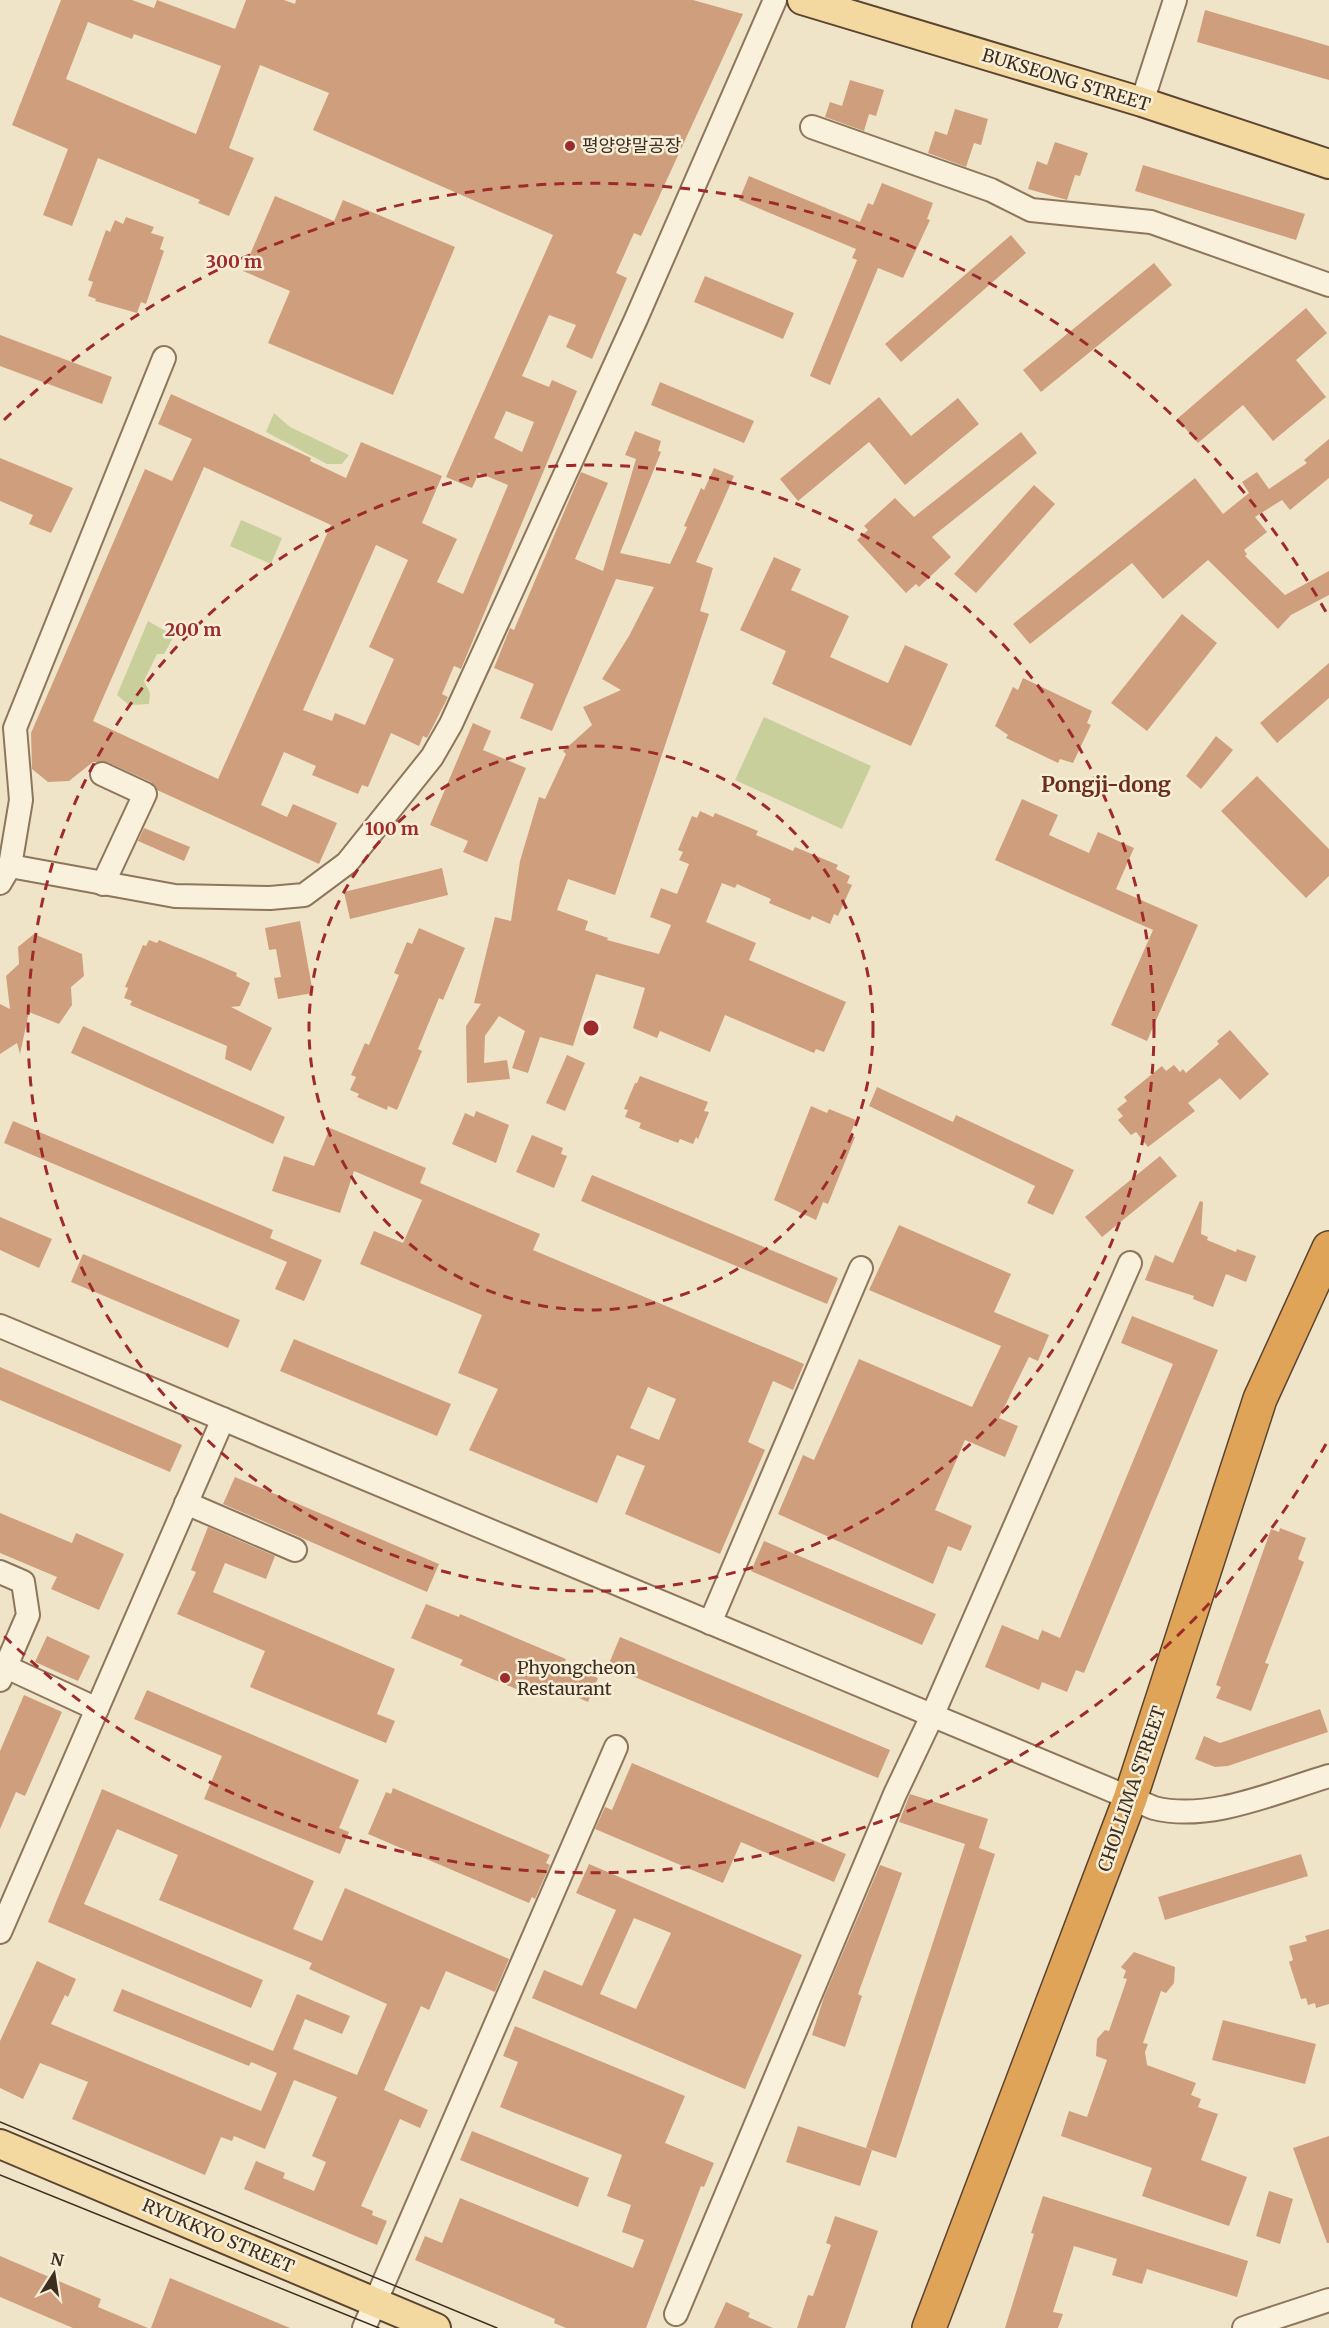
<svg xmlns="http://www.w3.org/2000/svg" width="1329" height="2328" viewBox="0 0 1329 2328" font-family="Merriweather,'Noto Sans KR',serif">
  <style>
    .green { fill: #c9cf9b }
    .building { fill: #cf9f7d; fill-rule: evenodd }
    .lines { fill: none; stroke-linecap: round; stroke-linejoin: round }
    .minor-casing { stroke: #8d765c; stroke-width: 26 }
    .major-casing { stroke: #5b4430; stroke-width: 32 }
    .highway-casing { stroke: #5b4430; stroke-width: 36 }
    .minor { stroke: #faf1dc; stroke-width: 22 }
    .major { stroke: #f3d9a0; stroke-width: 28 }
    .highway { stroke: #e0a458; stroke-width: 33 }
    .tram { stroke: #3d2e20; stroke-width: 1.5 }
    .ring { fill: none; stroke: #9e2a2b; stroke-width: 3; stroke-dasharray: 10 8 }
    .poi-dot { fill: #9e2a2b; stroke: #f7eed8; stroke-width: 2 }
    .labels { text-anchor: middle; stroke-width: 5; stroke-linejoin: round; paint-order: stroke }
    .street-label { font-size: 18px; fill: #3d2e20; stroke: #f7eed8 }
    .poi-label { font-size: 18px; fill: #3d2e20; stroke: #f7eed8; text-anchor: start }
    .quarter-label { font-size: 21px; font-weight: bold; fill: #6b2e1e; stroke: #f7eed8 }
    .centre { fill: #9e2a2b; stroke: #f7eed8; stroke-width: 3 }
    .ring-label { font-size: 18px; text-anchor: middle; font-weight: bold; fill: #9e2a2b; stroke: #f7eed8; stroke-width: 5; stroke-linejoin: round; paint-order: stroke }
  </style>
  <rect width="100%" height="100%" fill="#f0e4c8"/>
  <!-- green -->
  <g class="green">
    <path d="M274,413L290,427L349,455L342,464H327L266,432Z"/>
    <path d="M241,520L282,538L271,564L230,546Z"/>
    <path d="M148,621L174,636L164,654H157L144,681L150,693L149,704L129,705L117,695Z"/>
    <path d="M764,717L871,766L842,829L735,780Z"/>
  </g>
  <!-- building -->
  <g class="building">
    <path d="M61,0H132L154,8L157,0L235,29L246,0H284L295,4L296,0H693L743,14L641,236L634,233L616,273L627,278L592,359L566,347L576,325L549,315L522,376L549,387L552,380L577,391L461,669L454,666L442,694L448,697L427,738L423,736L419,746L391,733L368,787L362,785L358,794L312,775L316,766L284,752L261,805L287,817L293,804L337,823L319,864L157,790L151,782L107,762H93L69,781L48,782L32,769L31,733L145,469L172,481L192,439L158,424L171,394L311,458L310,461L346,478L361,442L442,476L422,523L457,539L437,582L463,594L508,485L479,473L472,488L446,477L553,235L313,130L329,93L260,65L229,148L254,158L229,216L198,203L200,200L98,158L72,226L43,215L68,149L12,125ZM88,22L132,39L134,34L221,66L196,134L66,79ZM506,411L534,422L522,452L494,438ZM204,467L331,525L218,779L93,721ZM376,545L408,560L369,647L394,659L365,725L335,713L332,721L303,710Z"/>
    <path d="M1205,10L1329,46V80L1197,42Z"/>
    <path d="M850,80L884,90L876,116L869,114L864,131L825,117L830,102L842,106Z"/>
    <path d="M955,109L988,119L981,145L974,143L966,167L928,153L935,131L947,135Z"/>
    <path d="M1055,142L1088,153L1080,176L1075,175L1067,200L1028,189L1037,161L1047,165Z"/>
    <path d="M1143,165L1305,214L1296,240L1135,191Z"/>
    <path d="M749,176L860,222L868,203L873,205L882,183L933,203L927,219L930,220L903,278L878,268L830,385L810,376L857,260L852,258L856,249L739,200Z"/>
    <path d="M275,196L334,221L343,200L455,247L393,395L268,343L290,291L243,271Z"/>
    <path d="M126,217L154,227L151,233L164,237L160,249L164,251L146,304L141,302L137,313L95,301L96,299L88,296L93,282L88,280L106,230L110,232L115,220L123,224Z"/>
    <path d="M1011,235L1026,253L901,362L885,344Z"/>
    <path d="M1154,263L1172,285L1041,392L1023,370Z"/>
    <path d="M705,276L794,313L783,339L694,302Z"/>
    <path d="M1306,308L1327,333L1296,360L1326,397L1273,441L1243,405L1198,443L1177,419Z"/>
    <path d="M0,335L112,377L102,404L0,366Z"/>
    <path d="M660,382L754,421L744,443L651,405Z"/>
    <path d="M879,397L911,436L958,398L979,424L905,485L869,442L798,501L780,479Z"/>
    <path d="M635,431L661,441L658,451L661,452L620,553L670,564L687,527L684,526L701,488L704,490L714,468L734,476L696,562L713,568L700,611L709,614L615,895L568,879L557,910L588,921L585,930L608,938L607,940L659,954L671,925L650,917L661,888L677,894L689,864L679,860L683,852L678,850L692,816L697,818L700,811L713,817L715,813L758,831L756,835L793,851L795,847L838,865L836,869L850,876L847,883L852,885L838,916L834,914L830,924L812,916L810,920L769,903L771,899L737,884L735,888L722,883L706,922L756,943L749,960L846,1002L824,1052L816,1049L814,1053L725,1015L710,1052L660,1031L657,1038L633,1028L645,988L596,974L573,1046L540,1037L528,1073L512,1068L525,1031L499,1016L485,1036L484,1063L507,1060L510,1079L467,1083L466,1026L481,1004L474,1003L495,917L511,921L520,861L539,797L545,799L566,754L563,751L592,725L583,707L621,690L602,679L629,636L654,587L616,579L552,731L520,718L534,684L494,668L510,628L514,630L581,472L608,483L575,559L603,571L636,459L625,455Z"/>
    <path d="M1021,432L1037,453L932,537L951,557L919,587L916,584L906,593L857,540L868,530L864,526L895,498L914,517Z"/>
    <path d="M1329,439V478L1290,510L1282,500L1255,517L1267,532L1244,550L1247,554L1245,556L1285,595L1329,571V595L1291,615L1278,629L1208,560L1163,599L1132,563L1030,644L1013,624L1195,478L1223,514L1249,493L1242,482L1257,472L1269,489L1307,463L1304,460Z"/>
    <path d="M0,458L73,488L51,533L29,524L33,515L0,501Z"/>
    <path d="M1034,485L1055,504L976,593L954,574Z"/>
    <path d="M774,557L801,569L791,590L849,616L830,657L888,683L905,645L948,664L911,746L772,684L786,651L740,630Z"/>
    <path d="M1182,614L1217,643L1147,731L1111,703Z"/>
    <path d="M1329,663V698L1277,743L1260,723Z"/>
    <path d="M1023,678L1092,711L1087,723L1091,725L1073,763L1060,759L1058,763L1006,738L1008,735L995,726L1013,687L1018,690Z"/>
    <path d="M473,723L491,731L483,750L526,768L487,862L463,852L468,841L430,825Z"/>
    <path d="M1216,736L1233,750L1201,789L1186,776Z"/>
    <path d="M1257,776L1329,849V876L1306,898L1221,811Z"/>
    <path d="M1022,799L1058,815L1049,835L1089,853L1098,832L1134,848L1116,889L1198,925L1147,1041L1111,1025L1153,930L995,860Z"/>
    <path d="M144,828L190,847L184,861L138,841Z"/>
    <path d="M442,868L448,895L350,919L344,892Z"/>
    <path d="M300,921L313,993L278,999L274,978L281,977L276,949L269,950L265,928Z"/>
    <path d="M419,928L465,948L443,1000L439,998L418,1049L422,1051L397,1110L388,1106L387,1110L357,1097L359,1094L350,1090L356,1077L351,1075L365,1043L369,1045L399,975L394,973L407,942L412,944Z"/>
    <path d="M34,934L82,954L84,976L71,987L72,1005L59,1024L29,1012L20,1054L17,1043L0,1054V1004L10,1009L6,976L19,964L18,947Z"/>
    <path d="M149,940L157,943L159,940L205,959L237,973L236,976L250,983L240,1006L231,1007L272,1028L251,1071L225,1059L227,1046L130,1005L132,1001L124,998L128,988L125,987L143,945L146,946Z"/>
    <path d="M83,1026L285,1117L273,1144L71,1053Z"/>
    <path d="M1230,1030L1269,1074L1240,1100L1220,1078L1188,1103L1195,1111L1148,1147L1136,1132L1131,1135L1118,1120L1123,1116L1117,1109L1127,1101L1124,1097L1162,1066L1166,1071L1174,1065L1180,1072L1183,1069L1186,1073L1219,1044L1217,1041Z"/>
    <path d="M567,1055L585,1063L565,1111L546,1103Z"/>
    <path d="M640,1076L708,1102L704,1111L709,1112L698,1139L696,1137L693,1144L680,1139L678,1143L639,1128L641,1123L625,1117L628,1110L624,1109L635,1083H637Z"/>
    <path d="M877,1087L953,1122L956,1115L1074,1170L1053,1215L1027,1203L1035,1186L869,1106Z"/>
    <path d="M811,1106L827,1113L829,1109L856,1120L850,1135L855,1137L828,1204L823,1202L816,1220L774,1200Z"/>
    <path d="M476,1111L509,1125L496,1163L452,1144L465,1113L474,1117Z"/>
    <path d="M13,1121L273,1230L270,1238L322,1260L304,1301L275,1289L287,1262L4,1143Z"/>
    <path d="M330,1128L426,1168L420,1183L540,1234L533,1250L804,1364L793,1390L773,1381L748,1442L765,1450L720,1554L625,1514L645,1466L617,1455L597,1503L469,1450L498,1389L458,1373L482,1315L360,1264L374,1231L403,1243L422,1200L354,1171L340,1213L272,1191L284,1156L314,1166ZM648,1387L676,1399L659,1440L630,1428Z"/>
    <path d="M532,1135L563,1148L561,1154L567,1156L554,1188L516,1172Z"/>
    <path d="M1160,1156L1177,1176L1102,1237L1085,1217Z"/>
    <path d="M592,1175L838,1278L827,1304L581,1201Z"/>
    <path d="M1200,1201L1203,1202L1201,1234L1208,1237L1207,1240L1236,1252L1237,1249L1256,1256L1246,1282L1226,1274L1213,1307L1193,1299L1194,1296L1145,1280L1155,1255L1173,1263Z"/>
    <path d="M0,1217L52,1239L39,1268L0,1250Z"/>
    <path d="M899,1225L1011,1274L994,1312L1049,1335L1038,1361L1029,1357L999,1418L1018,1426L1005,1457L965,1440L935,1510L972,1526L961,1551L948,1546L933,1584L778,1514L803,1455L814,1460L859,1359L972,1407L1001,1346L869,1290Z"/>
    <path d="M83,1254L240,1320L228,1348L71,1282Z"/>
    <path d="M1132,1316L1218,1350L1084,1673L1076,1670L1067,1692L1042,1682L1039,1690L985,1667L1002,1625L1038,1640L1042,1630L1060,1638L1173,1364L1121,1343Z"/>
    <path d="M294,1339L451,1404L437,1436L280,1371Z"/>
    <path d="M0,1367L182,1445L170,1472L0,1400Z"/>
    <path d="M235,1477L439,1564L427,1592L223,1504Z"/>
    <path d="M0,1513L72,1543L76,1533L124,1554L99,1610L51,1589L57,1577L0,1553Z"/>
    <path d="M208,1527L275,1556L266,1579L225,1563L213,1592L395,1669L377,1714L395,1721L386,1743L250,1687L265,1651L177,1614L196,1572L191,1570Z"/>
    <path d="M1280,1528L1306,1538L1298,1559L1304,1562L1265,1663L1269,1664L1251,1711L1216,1698L1221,1687L1216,1685L1271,1529L1279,1532Z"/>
    <path d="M764,1541L936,1614L922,1645L751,1571Z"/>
    <path d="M426,1604L459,1617L460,1614L566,1659L564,1663L598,1678L588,1702L554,1687L550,1697L532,1690L530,1695L460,1665L463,1660L411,1638Z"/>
    <path d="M47,1636L90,1656L78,1681L35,1662Z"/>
    <path d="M620,1637L890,1750L878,1778L608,1666Z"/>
    <path d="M147,1690L359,1780L339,1828L349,1832L340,1854L204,1799L222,1756L134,1719Z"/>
    <path d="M24,1695L62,1712L25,1796L16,1792L0,1829V1751Z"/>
    <path d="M1320,1709L1328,1732L1228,1766L1215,1767L1195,1759L1204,1736L1220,1743Z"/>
    <path d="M632,1763L846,1854L834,1882L741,1842L723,1883L595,1829L605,1807L612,1810Z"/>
    <path d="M393,1788L550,1855L546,1863L550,1865L535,1899L532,1897L529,1903L368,1834L386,1792L391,1794Z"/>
    <path d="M102,1789L314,1881L293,1929L322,1941L345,1888L509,1959L495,1992L446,1971L429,2010L421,2006L384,2090L428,2110L420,2128L400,2119L361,2206L373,2211L372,2215L387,2221L377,2245L244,2189L256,2161L285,2173L283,2178L314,2191L326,2162L312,2156L337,2097L294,2080L265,2149L234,2136L232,2141L221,2137L205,2175L72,2119L88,2082L40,2063L23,2099L0,2088V2041L37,1961L76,1979L68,1997L65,1995L51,2024L261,2111L277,2073L251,2062L249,2066L113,2011L122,1989L273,2051L297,1994L350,2016L342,2034L305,2019L293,2049L357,2075L387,2004L309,1969L312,1963L159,1900L178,1855L117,1829L84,1904L263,1980L251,2008L48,1922Z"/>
    <path d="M910,1794L988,1819L979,1848L995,1854L896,2158L866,2148L965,1844L899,1822Z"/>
    <path d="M1301,1854L1308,1876L1165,1920L1158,1897Z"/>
    <path d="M589,1864L802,1955L745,2089L532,1998L544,1970L582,1986L616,1910L576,1893ZM634,1918L671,1933L636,2009L600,1994Z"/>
    <path d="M880,1865L902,1873L858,1994L862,1996L845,2047L812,2035L824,1997Z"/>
    <path d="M1329,1929V2004L1316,2008L1315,2003L1308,2005L1306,1998L1301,1999L1289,1962L1293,1960L1289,1946L1307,1941L1305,1936Z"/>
    <path d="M1134,1952L1175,1967L1174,1983L1166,1993L1161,1991L1143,2043L1148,2044L1145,2052L1147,2065L1196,2083L1191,2095L1201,2099L1198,2107L1218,2114L1201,2160L1247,2177L1229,2226L1142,2196L1152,2168L1061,2136L1069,2111L1087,2117L1107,2060L1096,2056L1097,2039L1105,2030L1109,2031L1127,1979L1123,1978L1126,1971L1121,1967Z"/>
    <path d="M1223,2020L1316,2044L1305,2084L1212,2060Z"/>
    <path d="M515,2026L685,2096L665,2143L714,2163L704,2187L701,2186L646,2328H566L554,2323L555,2319L415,2260L425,2236L442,2243L460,2198L633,2268L644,2240L622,2232L631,2205L607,2196L622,2155L500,2107L518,2062L503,2056Z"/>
    <path d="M798,2126L872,2150L860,2186L786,2162Z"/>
    <path d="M472,2131L589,2178L578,2207L460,2160Z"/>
    <path d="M1329,2136V2243H1327L1293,2148Z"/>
    <path d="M1269,2191L1293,2199L1280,2244L1256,2236Z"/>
    <path d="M1043,2196L1248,2261L1237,2297L1147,2269L1142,2284L1112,2275L1117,2259L1074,2246L1053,2312L1063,2314L1058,2328H1005L1034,2234L1031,2233Z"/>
    <path d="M835,2216L878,2231L845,2328H797L808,2295L813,2296L831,2245L826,2243Z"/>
    <path d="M0,2256L101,2299L98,2307L148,2328H73L0,2297Z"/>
    <path d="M170,2278L290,2328H151Z"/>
    <path d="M726,2302L750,2313L748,2317L773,2328H714Z"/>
  </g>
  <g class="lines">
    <!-- minor casing -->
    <g class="minor-casing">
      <g id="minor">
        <path d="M1142,102L1175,0"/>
        <path d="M812,127L991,190L1031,210L1151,222L1329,285"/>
        <path d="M102,774L145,794L103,884"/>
        <path d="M10,866L21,800L15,728L164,358"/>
        <path d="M0,883L10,866L175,896L270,898L304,895L347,863L432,757L451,724L636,319L775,0"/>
        <path d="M0,1326L1154,1808C1210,1822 1275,1792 1329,1776"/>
        <path d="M186,1503L295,1550"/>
        <path d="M0,1572L23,1582L28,1615L0,1680"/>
        <path d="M710,1623L861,1268"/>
        <path d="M0,1664L97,1709"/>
        <path d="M0,1932L223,1419"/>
        <path d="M676,2314L895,1794L932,1716L1130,1263"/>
        <path d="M364,2328L616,1747"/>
        <path d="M1244,2328L1329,2300"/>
      </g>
    </g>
    <!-- major casing -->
    <g class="major-casing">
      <g id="major">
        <path d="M802,0L1142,102L1329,164"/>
        <path d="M0,2144L436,2328"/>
      </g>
    </g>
    <!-- highway casing -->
    <g class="highway-casing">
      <path id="highway" d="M929,2328L1130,1799L1260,1399L1329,1248"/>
    </g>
    <!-- minor -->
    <use href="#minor" class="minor"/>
    <!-- major -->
    <use href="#major" class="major"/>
    <!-- highway -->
    <use href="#highway" class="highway"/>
    <!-- tram -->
    <g class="tram">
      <path d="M0,2122L497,2328"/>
      <path d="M0,2175L379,2328"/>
    </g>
  </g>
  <!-- distance rings -->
  <g class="ring">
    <circle cx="591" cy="1028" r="282"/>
    <circle cx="591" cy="1028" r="563"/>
    <path d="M1326 1444A845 845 0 0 1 4 1636M4 420A845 845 0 0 1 1326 612"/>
  </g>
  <!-- markers -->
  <g class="poi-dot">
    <circle cx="570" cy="146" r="6"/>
    <circle cx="505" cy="1678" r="6"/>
  </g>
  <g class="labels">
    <!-- street labels -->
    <g class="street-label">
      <text transform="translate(1066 80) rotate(17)" y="6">BUKSEONG STREET</text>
      <text transform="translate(1132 1789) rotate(-71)" y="6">CHOLLIMA STREET</text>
      <text transform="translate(218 2236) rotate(23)" y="6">RYUKKYO STREET</text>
    </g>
    <!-- poi labels -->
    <g class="poi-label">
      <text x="582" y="152">평양양말공장</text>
      <text x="517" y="1674">Phyongcheon<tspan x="517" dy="21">Restaurant</tspan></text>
    </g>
    <!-- quarter labels -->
    <g class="quarter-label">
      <text x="1106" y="792">Pongji-dong</text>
    </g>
  </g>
  <circle cx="591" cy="1028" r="9" class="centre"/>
  <g class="ring-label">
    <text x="234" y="268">300 m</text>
    <text x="193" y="636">200 m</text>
    <text x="392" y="835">100 m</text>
  </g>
  <!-- north arrow -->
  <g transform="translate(54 2274) rotate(12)" stroke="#f7eed8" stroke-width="4.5" paint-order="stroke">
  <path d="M0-4.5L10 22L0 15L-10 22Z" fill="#3d2e20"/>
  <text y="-9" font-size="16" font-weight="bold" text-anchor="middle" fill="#3d2e20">N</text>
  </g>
</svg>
